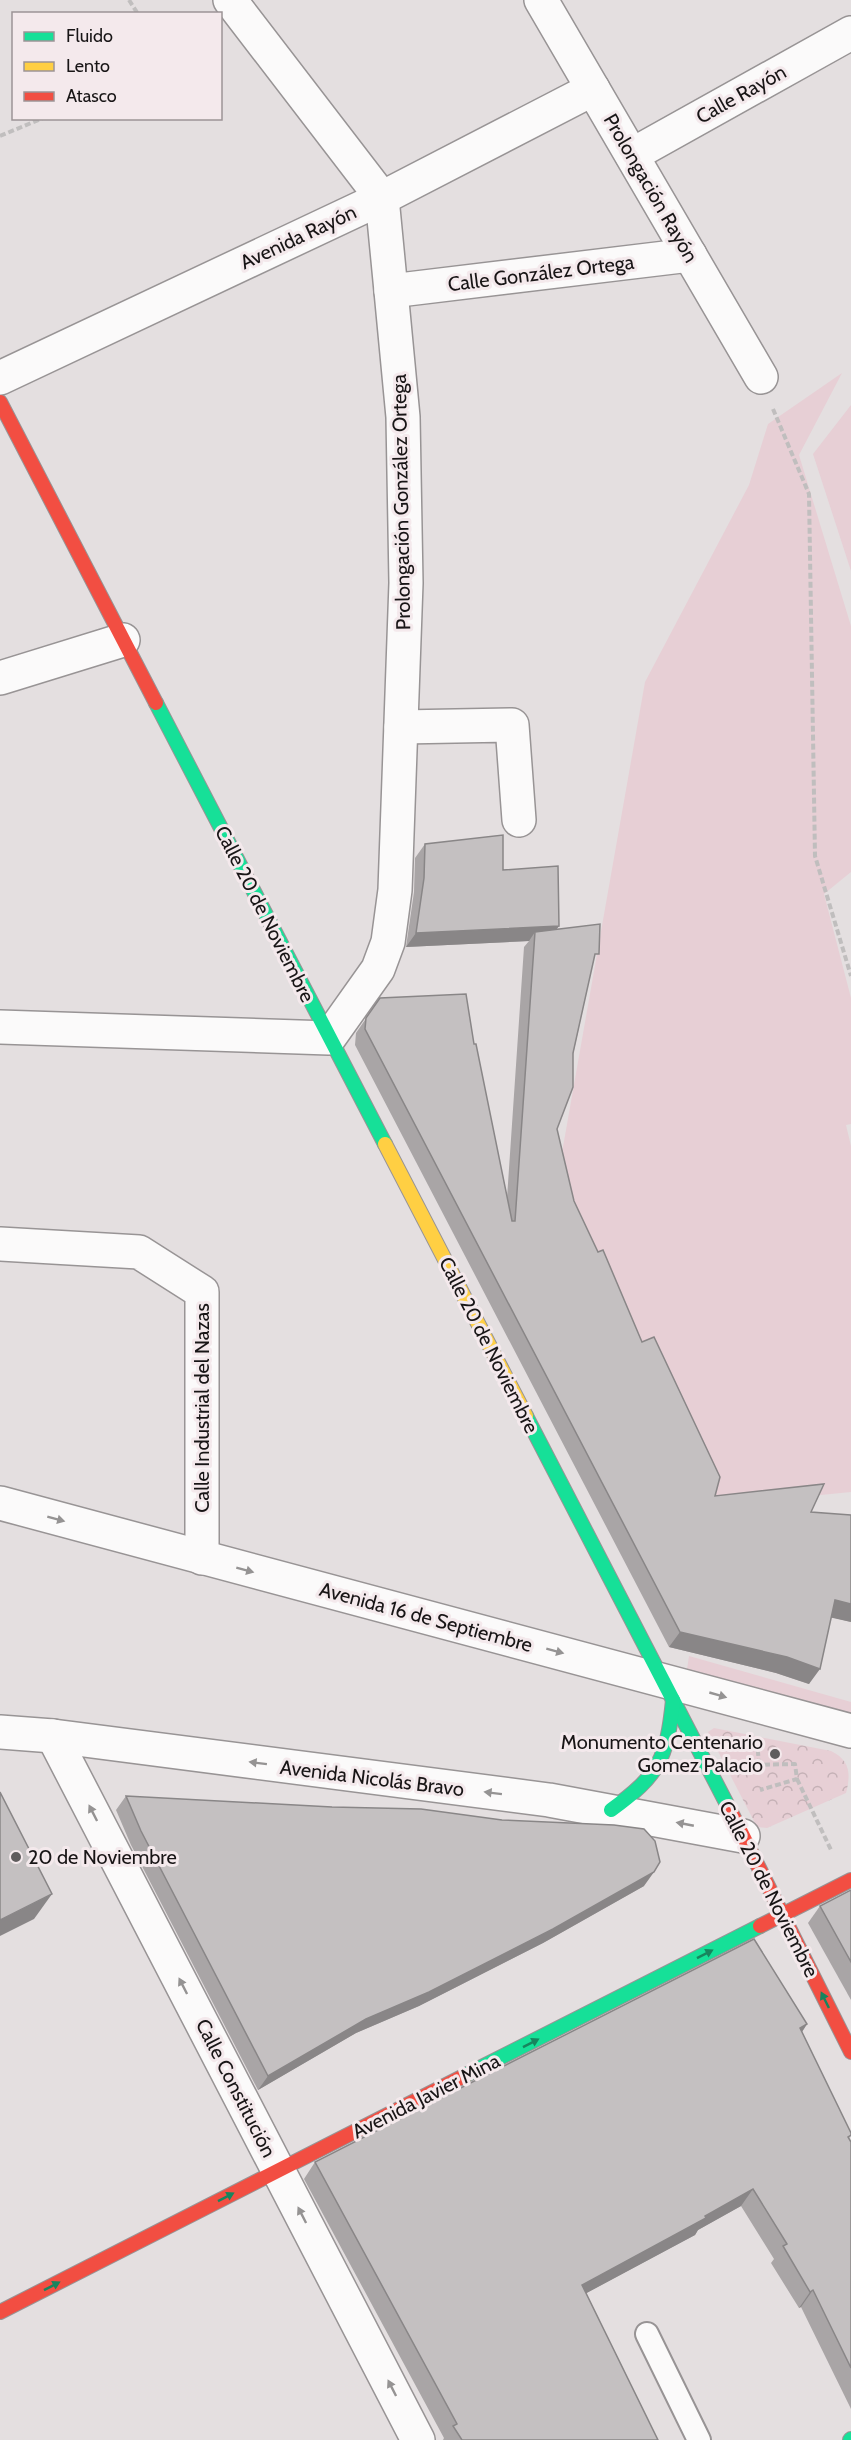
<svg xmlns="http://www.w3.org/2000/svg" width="851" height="2440" viewBox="0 0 851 2440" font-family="Cabin,sans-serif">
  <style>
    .grass { fill: #e7cfd5 }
    .park { fill: url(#park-crowns) }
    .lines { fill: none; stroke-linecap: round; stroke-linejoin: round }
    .lane-casing { stroke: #989495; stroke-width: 26 }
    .street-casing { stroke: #989495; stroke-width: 36 }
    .fast-casing { stroke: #989495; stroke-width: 16 }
    .slow-casing { stroke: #989495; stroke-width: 16 }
    .jam-casing { stroke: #989495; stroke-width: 16 }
    .path { stroke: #c0bebe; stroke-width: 4; stroke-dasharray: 6 3; stroke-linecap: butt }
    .lane { stroke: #fbfafa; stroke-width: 22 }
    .street { stroke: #fbfafa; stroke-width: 33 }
    .fast { stroke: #16e098; stroke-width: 14 }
    .slow { stroke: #ffcf43; stroke-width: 14 }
    .jam { stroke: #f24e42; stroke-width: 14 }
    .wall { fill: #a9a5a6 }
    .shaded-wall { fill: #898687 }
    .building { fill: #c4c0c1; stroke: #898687; stroke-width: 1.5 }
    .oneway { fill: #959393 }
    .oneway2 { fill: #17855e }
    .poi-dot { fill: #5f5c5d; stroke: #f4e9ec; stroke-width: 2 }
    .labels { text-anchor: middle; stroke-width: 6; stroke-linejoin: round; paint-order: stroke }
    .street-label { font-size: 20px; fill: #181516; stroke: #f4e9ec }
    .poi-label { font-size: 20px; fill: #181516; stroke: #f4e9ec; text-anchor: end }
  </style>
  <defs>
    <pattern id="park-crowns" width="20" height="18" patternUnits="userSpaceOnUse" patternTransform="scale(1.5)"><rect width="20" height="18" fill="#e7cfd5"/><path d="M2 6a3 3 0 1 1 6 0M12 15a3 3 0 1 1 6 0" fill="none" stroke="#c5b1b6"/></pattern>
  </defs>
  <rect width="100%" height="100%" fill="#e4dfe0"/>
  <!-- grass -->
  <g class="grass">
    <path d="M842,373L799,455L851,626V872L824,894L851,998V1124L846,1125L851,1146V1492L707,1506L557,1181L645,682L749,485L768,424Z"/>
    <path d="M851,405V571L813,454Z"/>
    <path d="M689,1656L851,1702V1735L684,1689Z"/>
  </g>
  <!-- park -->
  <path class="park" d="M714,1728L831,1751C850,1760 851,1774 846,1793L767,1828L757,1827L708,1732Z"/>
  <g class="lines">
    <!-- lane casing -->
    <g class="lane-casing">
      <path id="lane" d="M647,2334L699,2440"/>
    </g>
    <!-- street casing -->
    <g class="street-casing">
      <g id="street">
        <path d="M541,0L761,377"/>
        <path d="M632,155L851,33"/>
        <path d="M391,291L690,255"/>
        <path d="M0,378L382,198L593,89"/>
        <path d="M0,678L123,640"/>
        <path d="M401,727L512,725L519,820"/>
        <path d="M0,1027L329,1038L378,969L388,942L395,890L406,583L403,417L391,291L382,198L230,0"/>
        <path d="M0,1244L139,1252L202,1292V1558"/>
        <path d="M0,1503L851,1731"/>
        <path d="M0,1732L53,1736L549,1800L743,1836"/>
        <path d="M53,1736L418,2440"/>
      </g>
    </g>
    <!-- fast casing -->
    <g class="fast-casing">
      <g id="fast">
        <path d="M156,703L385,1144"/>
        <path d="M526,1416L731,1812"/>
        <path d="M611,1810C659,1775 667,1759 673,1700"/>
        <path d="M466,2075L760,1926"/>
        <path d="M850,2440L851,2439"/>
      </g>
    </g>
    <!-- slow casing -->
    <g class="slow-casing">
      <path id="slow" d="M385,1144L526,1416"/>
    </g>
    <!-- jam casing -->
    <g class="jam-casing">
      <g id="jam">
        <path d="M0,402L156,703"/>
        <path d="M731,1812L851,2052"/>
        <path d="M760,1926L851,1880"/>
        <path d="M0,2312L466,2075"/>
      </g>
    </g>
    <!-- path -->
    <g class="path">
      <path d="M129,0L138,14"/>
      <path d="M0,136L43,118"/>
      <path d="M773,409L809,494L815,856L851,976"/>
      <path d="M757,1741L759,1764"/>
      <path d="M746,1765L795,1764L797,1779L760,1790"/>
      <path d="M797,1779L832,1852"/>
    </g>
    <!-- lane -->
    <use href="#lane" class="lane"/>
    <!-- street -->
    <use href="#street" class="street"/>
    <!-- fast -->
    <use href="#fast" class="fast"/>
    <!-- slow -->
    <use href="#slow" class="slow"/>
    <!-- jam -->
    <use href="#jam" class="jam"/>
  </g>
  <!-- wall -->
  <g class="wall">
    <path d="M425,844L503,870L559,926L556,929L593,962L557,1129L574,1201L598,1252L642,1342L715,1496L811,1512L851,1622L831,1617L809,1684L776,1673L669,1647L355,1045L356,1033L380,998L474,1044L507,1198L524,947L529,941L406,947L414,892L415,858Z"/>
    <path d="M126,1796L644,1886L543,1943L419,2006L356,2033L258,2090L131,1845L116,1810Z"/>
    <path d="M851,1890V2000L808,1923L820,1906Z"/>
    <path d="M807,2024L802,2032L851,2136L849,2138L851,2142V2409L801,2307L799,2308L771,2263L774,2259L741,2206L698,2230L695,2235L586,2293L658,2440H443L444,2438L304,2179L315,2162Z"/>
  </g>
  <!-- shaded-wall -->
  <g class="shaded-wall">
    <path d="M559,926L549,940L535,932L529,941L406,947L416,933Z"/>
    <path d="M835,1600L851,1604V1622L824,1616Z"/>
    <path d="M680,1632L787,1657L820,1669L809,1684L776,1673L669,1647Z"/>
    <path d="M654,1872L644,1886L543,1943L419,2006L356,2033L258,2090L268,2076L366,2019Z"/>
    <path d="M52,1894L34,1919L0,1936V1920Z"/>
    <path d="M807,2024L796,2041L800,2028Z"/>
    <path d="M753,2189L741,2206L698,2230L695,2235L570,2302L582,2285Z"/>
    <path d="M813,2290L801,2307L799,2308L810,2292Z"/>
  </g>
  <!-- building -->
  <g class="building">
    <path d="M503,835V870L558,866L559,926L416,933L424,878L425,844Z"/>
    <path d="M600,924L599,954H595L573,1053V1087L557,1129L574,1201L598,1252L603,1250L642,1342L654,1337L720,1477L715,1496L824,1484L811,1512L851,1515V1604L835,1600L820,1669L787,1657L680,1632L365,1029L366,1018L380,998L466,994L474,1044H476L512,1221H515L535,932Z"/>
    <path d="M0,1792L52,1894L0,1920Z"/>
    <path d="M126,1796L332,1807L421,1809L502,1820L614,1825L644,1829L655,1841L660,1862L654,1872L553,1929L429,1992L366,2019L268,2076L141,1831Z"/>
    <path d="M851,1890V1962L820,1906Z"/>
    <path d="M754,1939L807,2024L800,2028L851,2133V2135L848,2137L851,2142V2368L813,2290L810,2292L783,2246L787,2244L753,2189L705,2216L706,2218L582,2285L658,2440H462L453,2426L457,2424L315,2162Z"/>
  </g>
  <!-- one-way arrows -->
  <defs><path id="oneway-solid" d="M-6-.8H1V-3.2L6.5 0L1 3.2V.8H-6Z" transform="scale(1.5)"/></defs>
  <g class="oneway">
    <use href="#oneway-solid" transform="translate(56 1519) rotate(15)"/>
    <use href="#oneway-solid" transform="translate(245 1570) rotate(15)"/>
    <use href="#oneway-solid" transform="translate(555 1651) rotate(15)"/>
    <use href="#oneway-solid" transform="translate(718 1695) rotate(16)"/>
    <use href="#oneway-solid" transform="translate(258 1763) rotate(-173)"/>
    <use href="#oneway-solid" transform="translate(493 1793) rotate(-173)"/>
    <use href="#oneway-solid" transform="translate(93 1813) rotate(-117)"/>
    <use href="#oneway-solid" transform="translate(685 1824) rotate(-169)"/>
    <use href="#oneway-solid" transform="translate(183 1986) rotate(-117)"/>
    <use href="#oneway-solid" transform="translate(302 2215) rotate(-117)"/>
    <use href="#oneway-solid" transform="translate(392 2388) rotate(-117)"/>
  </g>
  <g class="oneway2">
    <use href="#oneway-solid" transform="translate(705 1954) rotate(-27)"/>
    <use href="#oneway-solid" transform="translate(825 2000) rotate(-116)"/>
    <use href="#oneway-solid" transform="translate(531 2043) rotate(-27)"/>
    <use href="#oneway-solid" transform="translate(226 2197) rotate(-27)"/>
    <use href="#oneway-solid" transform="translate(52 2286) rotate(-27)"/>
  </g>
  <!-- markers -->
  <g class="poi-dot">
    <circle cx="775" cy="1754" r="6"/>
    <circle cx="16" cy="1857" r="6"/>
  </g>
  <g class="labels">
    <!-- street labels -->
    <g class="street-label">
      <text transform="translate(741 94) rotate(-29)" y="7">Calle Rayón</text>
      <text transform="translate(651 188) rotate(60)" y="7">Prolongación Rayón</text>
      <text transform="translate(298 237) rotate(-25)" y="7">Avenida Rayón</text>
      <text transform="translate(541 273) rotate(-7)" y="7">Calle González Ortega</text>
      <text transform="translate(401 502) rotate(-91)" y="7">Prolongación González Ortega</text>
      <text transform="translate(265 914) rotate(63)" y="7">Calle 20 de Noviembre</text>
      <text transform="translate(489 1345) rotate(63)" y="7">Calle 20 de Noviembre</text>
      <text transform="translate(202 1408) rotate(-90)" y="7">Calle Industrial del Nazas</text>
      <text transform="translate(426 1617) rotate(15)" y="7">Avenida 16 de Septiembre</text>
      <text transform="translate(372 1778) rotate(7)" y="7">Avenida Nicolás Bravo</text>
      <text transform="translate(769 1889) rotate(63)" y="7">Calle 20 de Noviembre</text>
      <text transform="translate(236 2088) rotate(63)" y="7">Calle Constitución</text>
      <text transform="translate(426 2096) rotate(-27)" y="7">Avenida Javier Mina</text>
    </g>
    <!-- poi labels -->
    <g class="poi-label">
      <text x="763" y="1749">Monumento Centenario<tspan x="763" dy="23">Gomez Palacio</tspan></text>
      <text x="28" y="1864" text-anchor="start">20 de Noviembre</text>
    </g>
  </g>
  <!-- legend -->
  <rect x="12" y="12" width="210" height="108" fill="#f4e9ec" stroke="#9c9496" stroke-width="1.5"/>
  <rect x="24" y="32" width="30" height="9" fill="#16e098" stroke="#9c9496" stroke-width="1.5"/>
  <text x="66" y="42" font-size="18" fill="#181516">Fluido</text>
  <rect x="24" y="62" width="30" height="9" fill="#ffcf43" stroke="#9c9496" stroke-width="1.5"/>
  <text x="66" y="72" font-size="18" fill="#181516">Lento</text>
  <rect x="24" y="92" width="30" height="9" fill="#f24e42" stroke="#9c9496" stroke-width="1.5"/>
  <text x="66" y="102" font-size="18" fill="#181516">Atasco</text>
</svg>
